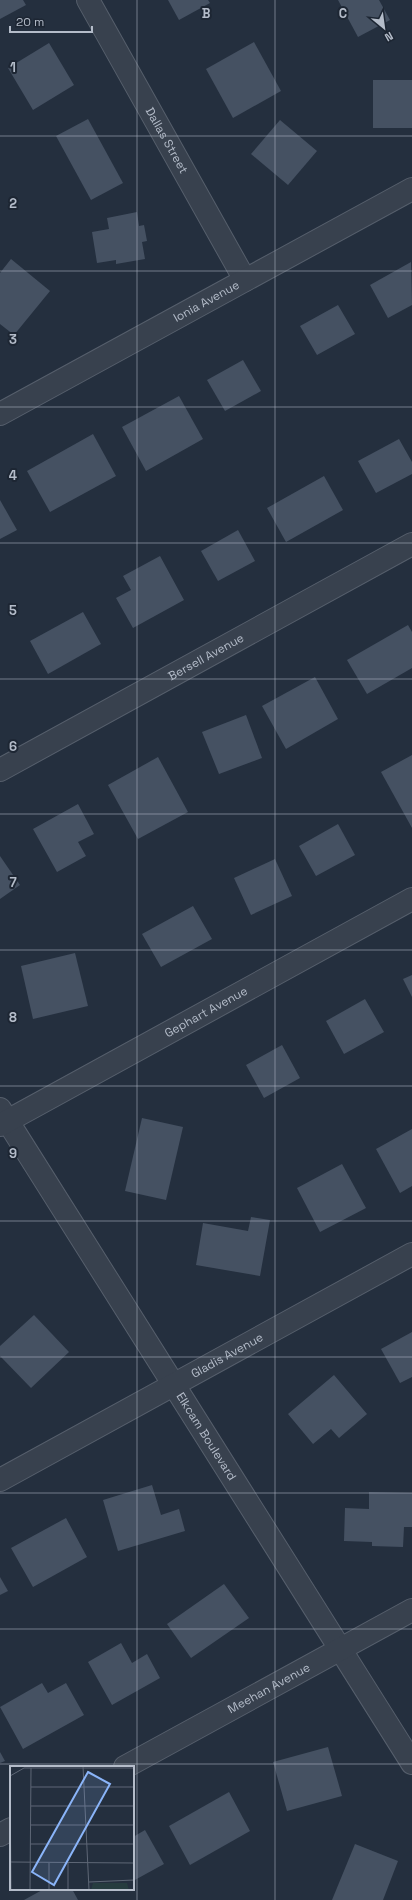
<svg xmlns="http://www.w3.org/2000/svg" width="412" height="1900" viewBox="0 0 412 1900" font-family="'Space Grotesk',sans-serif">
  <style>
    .building { fill: #455162 }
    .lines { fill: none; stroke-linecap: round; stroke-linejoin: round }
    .minor-casing { stroke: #565f6c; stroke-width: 24 }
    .minor { stroke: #38414e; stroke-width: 22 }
    .grid { fill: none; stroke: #b4bcc9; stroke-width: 1; stroke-opacity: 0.55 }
    .labels { text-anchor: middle; stroke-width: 4; stroke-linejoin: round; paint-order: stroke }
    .street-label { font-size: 12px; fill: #b4bcc9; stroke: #1d2633 }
    .inset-road { fill: none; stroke: #5e6776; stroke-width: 1 }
    .view { fill: #8ab4f8; fill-opacity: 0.15; stroke: #8ab4f8; stroke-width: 2 }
    .inset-edge { fill: none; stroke: #b4bcc9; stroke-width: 2 }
    .grid-label { font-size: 13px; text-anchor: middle; font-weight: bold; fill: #b4bcc9; stroke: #1d2633; stroke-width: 4; stroke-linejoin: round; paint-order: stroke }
  </style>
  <rect width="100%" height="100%" fill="#242f3e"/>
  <!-- building -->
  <g class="building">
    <path d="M0,0H23L26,5L0,19Z"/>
    <path d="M168,0H208L210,3L179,20Z"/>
    <path d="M338,0H379L390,20L358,37Z"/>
    <path d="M254,42L281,91L233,118L206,69Z"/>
    <path d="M49,43L74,85L33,110L8,68Z"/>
    <rect x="373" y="80" width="39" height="48"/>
    <path d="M88,119L123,183L91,200L56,136Z"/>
    <path d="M280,120L317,151L288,185L251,154Z"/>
    <path d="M137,212L139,226L144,225L147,241L142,242L145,259L116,264V260L97,263L92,232L109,229L107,218Z"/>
    <path d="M11,259L50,291L14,335L0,324V273Z"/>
    <path d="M411,262L412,305L388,318L370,285Z"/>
    <path d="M338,305L355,334L317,355L300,326Z"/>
    <path d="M243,360L261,391L225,411L207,380Z"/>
    <path d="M179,396L203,439L146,471L122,427Z"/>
    <path d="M93,434L116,476L50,512L27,471Z"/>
    <path d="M399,439L412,462V474L376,493L358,461Z"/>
    <path d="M324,476L343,510L286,542L267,508Z"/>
    <path d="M0,500L17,530L0,539Z"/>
    <path d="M238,530L255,561L218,581L201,551Z"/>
    <path d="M160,556L184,600L133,628L116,598L131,590L123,576Z"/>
    <path d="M83,612L101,644L48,674L30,641Z"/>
    <path d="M408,625L412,632V668L367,694L347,660Z"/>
    <path d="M315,677L338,719L286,749L262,706Z"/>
    <path d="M246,715L262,758L219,774L202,732Z"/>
    <path d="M412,755V828L381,772Z"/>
    <path d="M158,757L188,812L138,839L108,785Z"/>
    <path d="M78,804L94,834L78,842L86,856L57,872L33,829Z"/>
    <path d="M338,824L355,855L316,876L299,846Z"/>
    <path d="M0,856L20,885L0,899Z"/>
    <path d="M275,859L292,896L251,915L234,878Z"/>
    <path d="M193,906L212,939L161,967L142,934Z"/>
    <path d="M75,953L88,1006L33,1019L21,966Z"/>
    <path d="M412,975V997L403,979Z"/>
    <path d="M365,999L384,1032L344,1054L326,1021Z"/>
    <path d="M282,1045L300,1078L264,1098L246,1065Z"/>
    <path d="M142,1118L183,1127L166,1200L125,1191Z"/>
    <path d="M412,1129V1186L400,1193L376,1149Z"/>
    <path d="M342,1164L366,1208L320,1232L297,1188Z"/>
    <path d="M251,1217L270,1220L260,1276L196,1265L203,1223L248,1231Z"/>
    <path d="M34,1315L69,1352L31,1388L0,1356V1346Z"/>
    <path d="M412,1332V1377L400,1383L381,1349Z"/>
    <path d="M334,1375L367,1414L339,1438L331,1429L313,1444L288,1414Z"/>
    <path d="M152,1485L161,1515L179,1509L185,1531L118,1551L103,1500Z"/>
    <path d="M369,1492L412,1493V1527H404L403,1547L372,1546V1542L344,1541L345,1508L369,1509Z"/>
    <path d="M66,1518L87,1557L33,1587L11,1548Z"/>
    <path d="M0,1577L8,1591L0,1595Z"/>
    <path d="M224,1584L249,1618L191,1658L167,1624Z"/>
    <path d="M121,1643L132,1663L147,1654L160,1678L112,1705L88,1662Z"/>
    <path d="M42,1683L48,1693L66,1683L84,1715L23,1749L0,1707Z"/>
    <path d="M328,1747L342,1796L287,1811L273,1762Z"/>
    <path d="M0,1752L5,1761L0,1763Z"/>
    <path d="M229,1792L250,1831L190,1865L169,1826Z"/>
    <path d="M145,1830L164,1864L133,1881V1837Z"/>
    <path d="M355,1844L398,1861L383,1900H332Z"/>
    <path d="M44,1889H72L78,1900H24Z"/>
  </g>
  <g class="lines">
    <!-- minor casing -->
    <g class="minor-casing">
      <g id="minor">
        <path id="s1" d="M88,0L245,280"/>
        <path id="s2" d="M0,414L412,189"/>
        <path id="s3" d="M0,770L412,544"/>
        <path id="s4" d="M0,1109L412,1763"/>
        <path id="s5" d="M0,1125L412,899"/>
        <path id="s6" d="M0,1480L412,1254"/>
        <path id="s7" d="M125,1767L412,1610"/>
        <path d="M0,1835L11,1829"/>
      </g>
    </g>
    <!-- minor -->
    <use href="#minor" class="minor"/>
  </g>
  <!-- grid -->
  <path class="grid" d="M137,0V1900M275,0V1900M0,136H412M0,271H412M0,407H412M0,543H412M0,679H412M0,814H412M0,950H412M0,1086H412M0,1221H412M0,1357H412M0,1493H412M0,1629H412M0,1764H412"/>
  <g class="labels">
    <!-- street labels -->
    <g class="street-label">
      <text dy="4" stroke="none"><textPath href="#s1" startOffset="161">Dallas Street</textPath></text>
      <text dy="4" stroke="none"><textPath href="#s2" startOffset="235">Ionia Avenue</textPath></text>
      <text dy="4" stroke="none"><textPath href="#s3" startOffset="235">Bersell Avenue</textPath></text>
      <text dy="4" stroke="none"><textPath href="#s5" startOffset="235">Gephart Avenue</textPath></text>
      <text dy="4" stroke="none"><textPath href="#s6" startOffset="259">Gladis Avenue</textPath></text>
      <text dy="4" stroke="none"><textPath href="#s4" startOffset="387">Elkcam Boulevard</textPath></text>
      <text dy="4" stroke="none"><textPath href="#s7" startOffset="164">Meehan Avenue</textPath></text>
    </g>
  </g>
  <!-- overview -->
  <g transform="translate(10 1766)">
    <rect width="124" height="124" fill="#242f3e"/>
    <path d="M83,117H117L119,124H81Z" fill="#263c3f"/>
    <path class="inset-road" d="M73,0L79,124M0,10L14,2H124M0,15L1,124M21,21H124M21,40H124M21,59H124M20,78H124M1,96L124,97M39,97V124M58,97V124M79,116L124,114M20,124L21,2"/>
    <path class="view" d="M78,6L100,18L44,119L22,106Z"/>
    <rect width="124" height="124" class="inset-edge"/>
  </g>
  <g class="grid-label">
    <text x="206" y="18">B</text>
    <text x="343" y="18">C</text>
    <text x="13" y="72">1</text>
    <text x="13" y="208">2</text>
    <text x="13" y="344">3</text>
    <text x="13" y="480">4</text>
    <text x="13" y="615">5</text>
    <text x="13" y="751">6</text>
    <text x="13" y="887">7</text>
    <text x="13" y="1022">8</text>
    <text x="13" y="1158">9</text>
  </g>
  <!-- north arrow -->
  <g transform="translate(384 28) rotate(151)" stroke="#1d2633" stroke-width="3" paint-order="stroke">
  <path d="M0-3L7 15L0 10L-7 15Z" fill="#b4bcc9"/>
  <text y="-6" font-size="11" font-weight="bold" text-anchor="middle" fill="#b4bcc9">N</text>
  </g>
  <!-- scale -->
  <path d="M10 26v6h82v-6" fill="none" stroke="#b4bcc9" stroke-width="2"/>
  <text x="16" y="26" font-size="12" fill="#b4bcc9" stroke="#1d2633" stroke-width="3" paint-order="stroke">20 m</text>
</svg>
